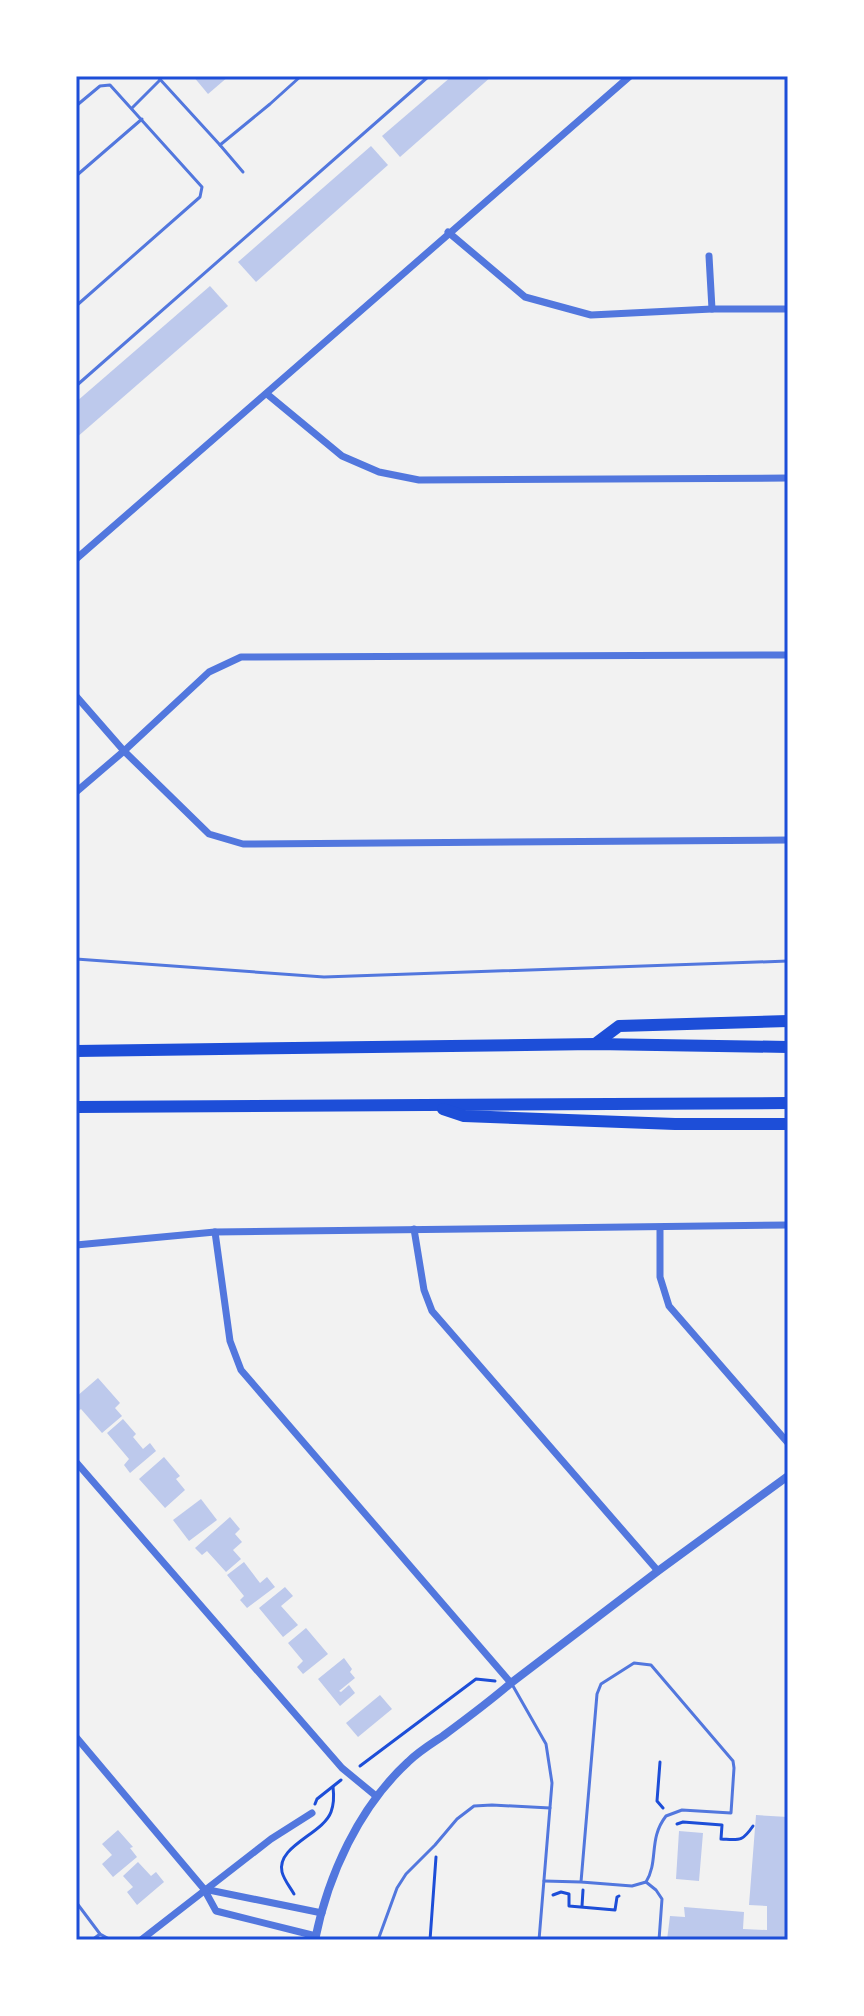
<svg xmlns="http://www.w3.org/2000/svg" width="864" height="2016" viewBox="0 0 864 2016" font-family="'Public Sans',sans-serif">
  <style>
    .building { fill: #bdc9ec }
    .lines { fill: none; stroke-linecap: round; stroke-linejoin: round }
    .path { stroke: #1d4ed8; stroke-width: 3 }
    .service { stroke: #5277de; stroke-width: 3 }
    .minor { stroke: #5277de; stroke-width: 7 }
    .tertiary { stroke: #5277de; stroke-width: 8 }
    .motorway { stroke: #1d4ed8; stroke-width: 12 }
    .neatline { fill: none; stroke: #1d4ed8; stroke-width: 3 }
  </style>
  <rect width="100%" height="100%" fill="#f2f2f2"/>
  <!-- building -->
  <g class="building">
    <path d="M193,76H229L208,94Z"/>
    <path d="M452,76H492L400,157L382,136Z"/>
    <path d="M371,146L388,165L256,282L238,262Z"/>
    <path d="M210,286L228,306L76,438V402Z"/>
    <path d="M98,1378L120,1403L115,1408L122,1416L102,1433L81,1409L77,1412L76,1411V1397Z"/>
    <path d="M123,1419L136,1434L133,1437L143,1449L150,1443L156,1451L130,1473L124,1465L129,1459L107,1433Z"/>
    <path d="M164,1457L180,1476L176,1479L185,1490L165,1508L139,1479Z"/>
    <path d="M201,1499L217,1520L189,1541L173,1520Z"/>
    <path d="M230,1517L240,1529L235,1534L242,1542L233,1550L241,1559L226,1572L207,1551L202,1555L195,1548Z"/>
    <path d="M244,1562L260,1583L267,1577L275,1587L247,1608L240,1600L244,1596L227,1575Z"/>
    <path d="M285,1587L293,1596L281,1606L298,1625L283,1637L259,1608Z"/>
    <path d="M306,1628L328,1654L303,1674L297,1667L303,1661L288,1643Z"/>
    <path d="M344,1658L352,1669L350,1672L355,1678L339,1691L341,1692L349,1685L355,1693L340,1706L318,1679Z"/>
    <path d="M380,1695L392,1709L358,1737L346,1723Z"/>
    <path d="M756,1815L788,1817V1940H667L670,1916L685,1917L684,1907L744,1912L743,1929L767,1930V1906L749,1905Z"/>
    <path d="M118,1830L133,1847L130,1848L137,1857L113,1877L102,1864L112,1855L102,1844Z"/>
    <path d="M679,1831L703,1833L699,1881L676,1879Z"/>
    <path d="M138,1862L151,1876L156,1872L164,1882L137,1905L127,1892L133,1887L123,1876Z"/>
  </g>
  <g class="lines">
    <!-- path -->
    <g class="path">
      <path d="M660,1762L657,1801L663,1808"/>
      <path d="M360,1766L476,1679L495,1681"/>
      <path d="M315,1804L317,1799L341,1780"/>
      <path d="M677,1824L683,1822L722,1825L721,1839C740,1840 742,1842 753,1826"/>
      <path d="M294,1894C290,1887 284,1880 282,1872C276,1846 323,1834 331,1812C334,1804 334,1795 333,1787"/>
      <path d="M553,1895L561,1892L569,1894V1906L615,1910L617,1897L619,1896"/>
      <path d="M582,1906L583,1890"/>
      <path d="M430,1940L436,1857"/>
    </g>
    <!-- service -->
    <g class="service">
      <path d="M157,76L220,145L270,104L301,76"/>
      <path d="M76,106L100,86L110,85L202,187L200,197L76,306"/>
      <path d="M132,108L160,80"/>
      <path d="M220,145L243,172"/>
      <path d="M76,176L142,119"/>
      <path d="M76,386L429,76"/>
      <path d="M76,959L324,977L788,961"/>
      <path d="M513,1686L546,1744L552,1783L539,1940"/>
      <path d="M544,1881L581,1882L597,1694L601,1684L634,1663L651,1665L733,1761L734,1768L731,1813L682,1810L666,1816C648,1839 659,1861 646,1882L632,1886L581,1882"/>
      <path d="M646,1882L656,1890L662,1899L659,1940"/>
      <path d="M76,1902L100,1934L111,1940"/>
      <path d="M92,1940L100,1934"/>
      <path d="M378,1940L397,1888L406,1874L435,1845L457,1819L474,1806L492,1805L550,1808"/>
    </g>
    <!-- minor -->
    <g class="minor">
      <path d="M448,232L525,297L591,315L712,309H788"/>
      <path d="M709,256L712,309"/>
      <path d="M267,394L342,456L379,472L419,480L788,478"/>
      <path d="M76,559C261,399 444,236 630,76"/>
      <path d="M76,696L124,751L209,834L243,844L788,840"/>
      <path d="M76,792L124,751L209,672L241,657L788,655"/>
      <path d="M660,1228V1277L669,1306L788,1443"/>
      <path d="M414,1229L424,1290L432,1311L658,1571"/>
      <path d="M215,1232L230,1341L241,1370L511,1683"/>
      <path d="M76,1245L215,1232L788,1225"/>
      <path d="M76,1462L342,1768L376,1796"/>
      <path d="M76,1737L204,1889L216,1911L316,1936"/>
      <path d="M204,1889L322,1913"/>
      <path d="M141,1940L271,1839L312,1813"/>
    </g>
    <!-- tertiary -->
    <path class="tertiary" d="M315,1940C328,1875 359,1807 408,1762C418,1752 431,1744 443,1736C466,1719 489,1702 511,1683L658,1571L788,1476"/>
    <!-- motorway -->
    <g class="motorway">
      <path d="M595,1044L619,1026L788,1021"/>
      <path d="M76,1051L595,1044L788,1047"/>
      <path d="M76,1107L788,1103"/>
      <path d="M443,1109L464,1116L675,1124H788"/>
    </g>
  </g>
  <!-- border -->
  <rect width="864" height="2016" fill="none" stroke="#ffffff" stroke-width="156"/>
  <rect x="78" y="78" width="708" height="1860" class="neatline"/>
</svg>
